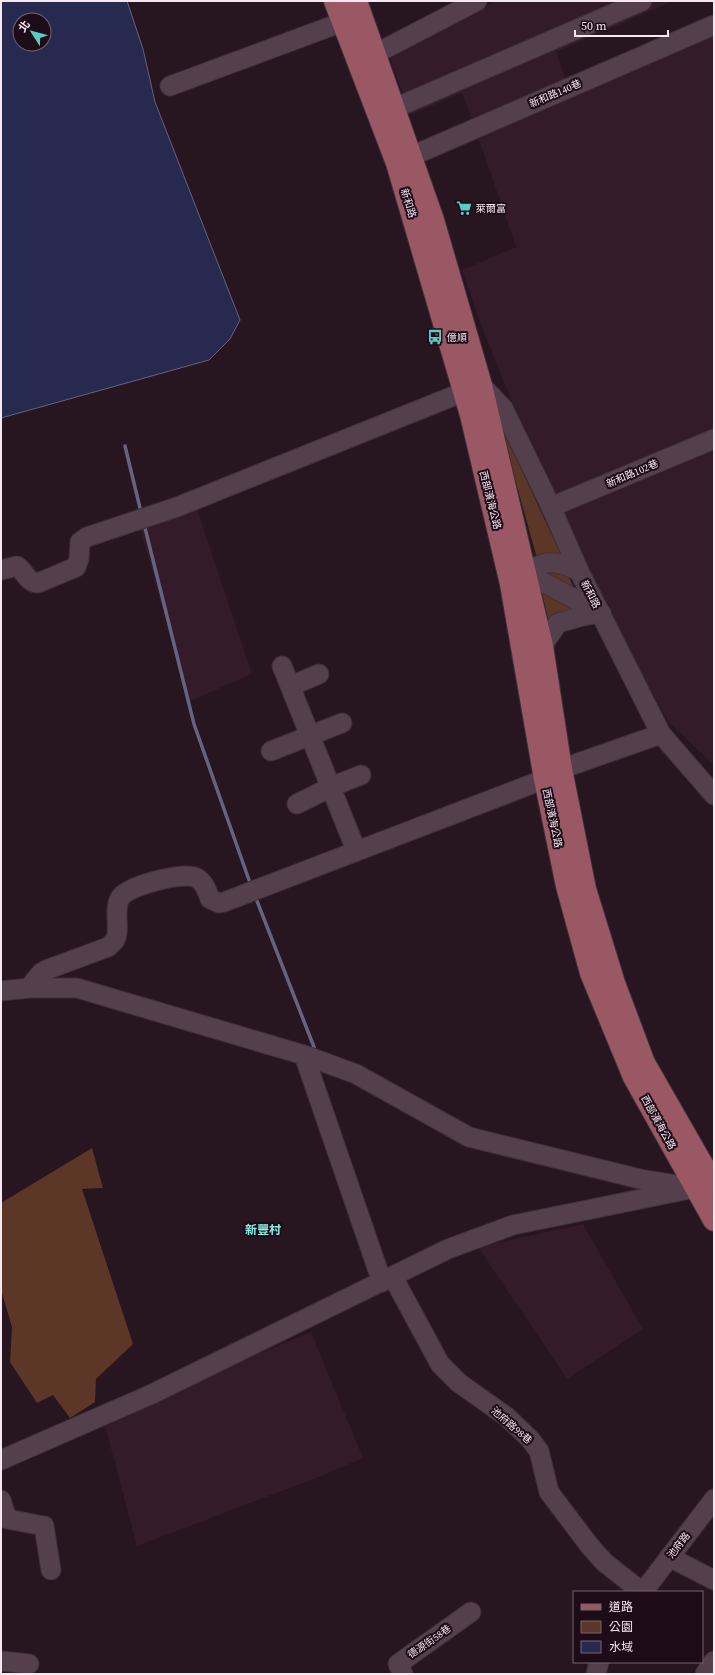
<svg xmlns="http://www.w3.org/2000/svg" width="715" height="1675" viewBox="0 0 715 1675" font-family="'Source Serif 4','Noto Sans TC',serif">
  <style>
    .built { fill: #331b2a }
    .green { fill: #5c3626 }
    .water { fill: #28294e; stroke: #66627f; fill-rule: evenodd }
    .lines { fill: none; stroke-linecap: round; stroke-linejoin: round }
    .stream { stroke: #66627f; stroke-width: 3.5 }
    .minor-casing { stroke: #3d3038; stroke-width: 21 }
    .major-casing { stroke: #3d3038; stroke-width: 24 }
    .minor { stroke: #543f4c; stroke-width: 19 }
    .major { stroke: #9a5865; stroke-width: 22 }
    .labels { text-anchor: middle; stroke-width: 4; stroke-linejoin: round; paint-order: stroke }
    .street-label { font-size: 10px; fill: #f6e8f0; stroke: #1d0c17 }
    .poi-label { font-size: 10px; fill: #f6e8f0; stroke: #1d0c17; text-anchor: start }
    .quarter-label { font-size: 12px; font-weight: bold; fill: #86f0e7; stroke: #1d0c17 }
  </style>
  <rect width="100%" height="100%" fill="#271520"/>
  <!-- built -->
  <g class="built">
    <path d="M496,1H673L556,52L566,80L473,122L462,93L410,115L390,58Z"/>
    <path d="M714,33V765L669,723L595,589L527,440L477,314L462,270L516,247L477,134Z"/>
    <path d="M196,506L252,674L188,702L139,523Z"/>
    <path d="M583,1224L643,1329L567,1379L478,1247Z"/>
    <path d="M311,1332L363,1458L316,1478L137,1546L105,1426L263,1352Z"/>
  </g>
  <!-- green -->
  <g class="green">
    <path d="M499,421L563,559L536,555Z"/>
    <path d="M556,571L569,577L577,595L538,573Z"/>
    <path d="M541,589L575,609L549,622Z"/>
    <path d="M92,1148L103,1188L82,1189L133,1344L96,1379L95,1402L70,1418L53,1395L37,1403L10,1362L12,1327L1,1290V1203Z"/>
  </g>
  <!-- water -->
  <path class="water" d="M1,1H127L143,49L155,102L240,320L230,339L209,360L1,418ZM20,20H44V44H20Z"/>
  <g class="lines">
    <!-- stream -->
    <g class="stream">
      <path d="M125,446L140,508"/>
      <path d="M145,528L194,724L249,880"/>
      <path d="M257,901L314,1047"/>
    </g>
    <!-- minor casing -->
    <g class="minor-casing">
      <g id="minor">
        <path d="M375,54L477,1"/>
        <path d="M170,86L356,17"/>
        <path d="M395,108L642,1"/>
        <path d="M398,162L714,25"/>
        <path d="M551,507L714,439"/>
        <path d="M517,564L526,573L601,613"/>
        <path d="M1,570L17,566C25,571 27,583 38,583L76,567L79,559L80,542L87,537L177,507L481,385L503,408L551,507L579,571L661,734L714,795"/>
        <path d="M517,580C542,561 549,557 579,571"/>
        <path d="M542,646L558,623L583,616L601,613"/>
        <path d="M282,666L356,850"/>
        <path d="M291,686L319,674"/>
        <path d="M271,751L342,723"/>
        <path d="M297,804L331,787L361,775"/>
        <path d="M29,988L41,973L46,970L108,947C110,945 113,943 115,940C121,929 113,910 120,898C128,885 186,871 197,878C205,883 207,891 210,899L219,903L224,902L545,779L561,769L661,734"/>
        <path d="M1,991L29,988H77L304,1055L356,1074L469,1137L640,1179L683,1186"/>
        <path d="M304,1055L382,1282"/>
        <path d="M393,1277L440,1364L459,1383L507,1417L530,1439L539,1451L549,1492L589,1545L604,1562L642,1592"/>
        <path d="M1,1460L152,1394L448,1249L513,1225L695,1188"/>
        <path d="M1,1500L7,1519L44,1526L51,1570"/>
        <path d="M669,1557L714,1580"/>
        <path d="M643,1592L714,1499"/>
        <path d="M1,1661L29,1664"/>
        <path d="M403,1674L398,1664L471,1612"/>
        <path d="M596,1674L599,1662"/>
        <path d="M705,1674L714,1661"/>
      </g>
    </g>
    <!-- major casing -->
    <g class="major-casing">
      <g id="major">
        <path d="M335,1L397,163L471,415L511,584L545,779L567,886L591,973L634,1077L714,1220"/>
        <path d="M356,1L433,220L481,385L542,646L561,769L585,889L614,983L644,1063L714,1185"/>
      </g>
    </g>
    <!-- minor -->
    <use href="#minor" class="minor"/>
    <!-- major -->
    <use href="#major" class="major"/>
  </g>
  <!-- icons -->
  <defs>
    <g id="supermarket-bare" transform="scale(1.2)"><path d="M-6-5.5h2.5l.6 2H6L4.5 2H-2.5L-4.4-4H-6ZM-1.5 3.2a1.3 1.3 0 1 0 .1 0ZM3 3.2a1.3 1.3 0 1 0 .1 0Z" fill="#56cec4" stroke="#1d0c17" stroke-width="2.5" paint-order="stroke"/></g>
    <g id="bus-bare" transform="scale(1.2)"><path d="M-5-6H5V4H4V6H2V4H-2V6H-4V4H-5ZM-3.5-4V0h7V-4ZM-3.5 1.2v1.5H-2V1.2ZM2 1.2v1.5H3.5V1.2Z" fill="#56cec4" stroke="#1d0c17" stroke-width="2.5" paint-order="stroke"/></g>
  </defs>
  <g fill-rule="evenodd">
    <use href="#supermarket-bare" x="464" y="208"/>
    <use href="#bus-bare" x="435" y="337"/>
  </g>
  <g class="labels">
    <!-- street labels -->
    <g class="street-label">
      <text transform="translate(555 93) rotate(-23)" y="4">新和路140巷</text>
      <text transform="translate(409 203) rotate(73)" y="4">新和路</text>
      <text transform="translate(632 473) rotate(-23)" y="4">新和路102巷</text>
      <text transform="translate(491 500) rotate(76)" y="4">西部濱海公路</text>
      <text transform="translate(591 594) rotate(63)" y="4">新和路</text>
      <text transform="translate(553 818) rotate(78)" y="4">西部濱海公路</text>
      <text transform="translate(659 1122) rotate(61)" y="4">西部濱海公路</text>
      <text transform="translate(512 1425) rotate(41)" y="4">池府路98巷</text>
      <text transform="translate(678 1545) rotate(-52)" y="4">池府路</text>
      <text transform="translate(429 1641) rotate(-35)" y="4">德源街58巷</text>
    </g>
    <!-- poi labels -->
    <g class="poi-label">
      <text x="476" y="212">萊爾富</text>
      <text x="447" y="341">億順</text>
    </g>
    <!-- quarter labels -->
    <g class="quarter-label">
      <text x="263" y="1234">新豐村</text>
    </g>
  </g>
  <!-- border -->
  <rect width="715" height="1675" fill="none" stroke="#f6e8f0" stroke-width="4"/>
  <!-- legend -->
  <rect x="573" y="1591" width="130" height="72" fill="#1d0c17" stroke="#74646e"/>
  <rect x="581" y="1604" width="20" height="6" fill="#9a5865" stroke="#74646e"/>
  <text x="609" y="1611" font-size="12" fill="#f6e8f0">道路</text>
  <rect x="581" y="1621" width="20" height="12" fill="#5c3626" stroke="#74646e"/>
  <text x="609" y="1631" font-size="12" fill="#f6e8f0">公園</text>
  <rect x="581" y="1641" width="20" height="12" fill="#28294e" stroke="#74646e"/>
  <text x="609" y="1651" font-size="12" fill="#f6e8f0">水域</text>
  <!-- north arrow -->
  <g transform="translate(32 32) rotate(306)"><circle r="19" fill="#1d0c17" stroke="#74646e"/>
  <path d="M0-3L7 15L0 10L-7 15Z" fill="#56cec4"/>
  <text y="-6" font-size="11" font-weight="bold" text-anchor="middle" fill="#f6e8f0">北</text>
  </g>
  <!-- scale -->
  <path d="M575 30v6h93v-6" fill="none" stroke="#f6e8f0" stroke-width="2"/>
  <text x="581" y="30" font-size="12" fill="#f6e8f0" stroke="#1d0c17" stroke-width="3" paint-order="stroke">50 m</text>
</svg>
